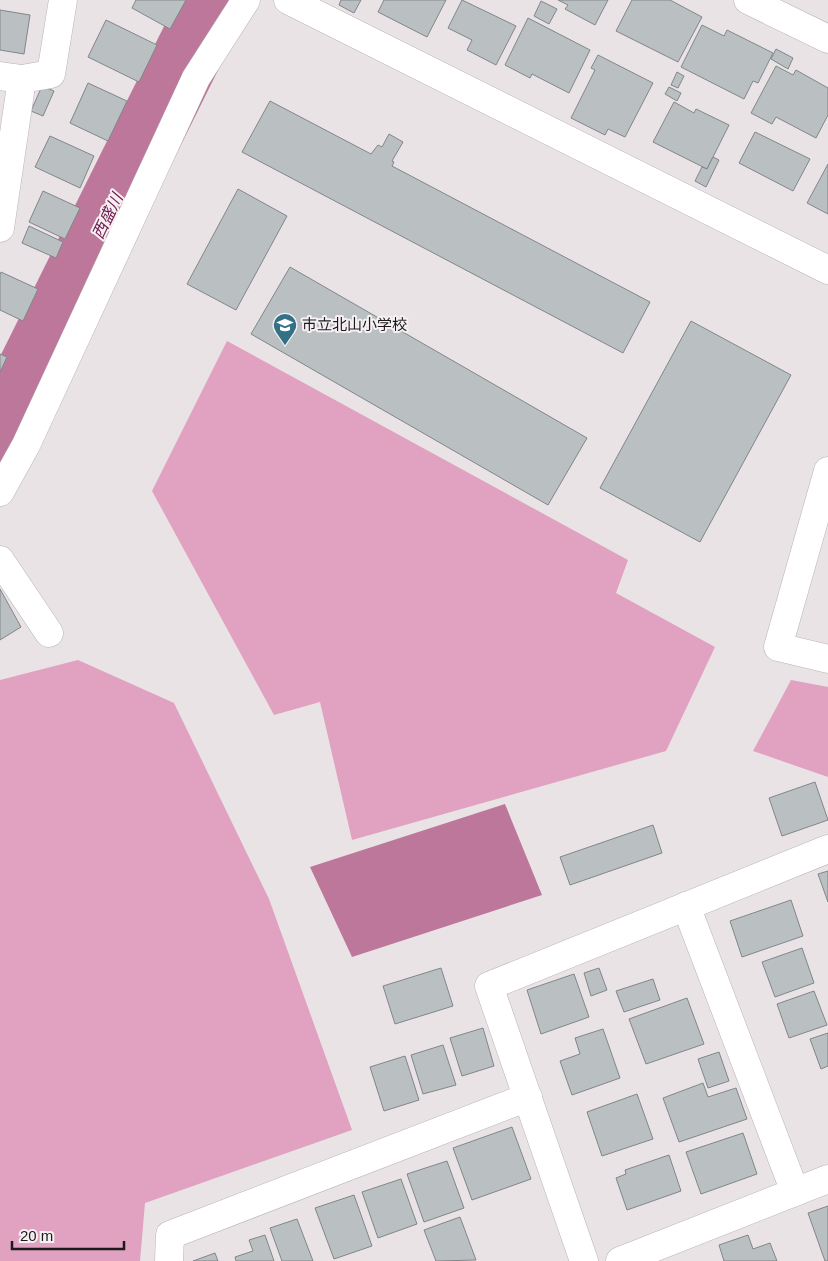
<svg xmlns="http://www.w3.org/2000/svg" width="828" height="1261" viewBox="0 0 828 1261" font-family="Arial,'Noto Sans JP',sans-serif">
  <style>
    .green { fill: #e1a1c0 }
    .water { fill: #bd779a }
    .lines { fill: none; stroke-linecap: round; stroke-linejoin: round }
    .river { stroke: #bd779a; stroke-width: 68 }
    .building { fill: #bac0c2; stroke: #818689 }
    .street-casing { stroke: #bab4b7; stroke-width: 29 }
    .street { stroke: #fff; stroke-width: 28 }
    .labels { text-anchor: middle; stroke-width: 4; stroke-linejoin: round; paint-order: stroke }
    .poi-label { font-size: 15px; fill: #1c1a1b; stroke: #f6f0f3; text-anchor: start }
    .water-label { font-size: 16px; font-style: italic; fill: #6e1a4c; stroke: #f6f0f3 }
  </style>
  <rect width="100%" height="100%" fill="#e9e3e5"/>
  <!-- green -->
  <g class="green">
    <path d="M227,341L628,560L616,593L715,647L666,751L352,840L320,702L274,715L152,491Z"/>
    <path d="M78,660L174,703L269,899L352,1130L145,1203L140,1261H0V680Z"/>
    <path d="M791,680L828,687V777L753,751Z"/>
  </g>
  <!-- water -->
  <path class="water" d="M505,804L542,895L352,957L310,867Z"/>
  <g class="lines">
    <!-- river -->
    <path class="river" d="M0,433L215,0"/>
  </g>
  <!-- building -->
  <g class="building">
    <path d="M136,0H186L170,29L132,8Z"/>
    <path d="M341,0H361L354,13L339,5Z"/>
    <path d="M384,0H446L427,37L378,12Z"/>
    <path d="M462,0L516,26L496,65L467,50L472,40L448,28Z"/>
    <path d="M558,0H608L595,25L565,9L568,5Z"/>
    <path d="M632,0H670L702,17L678,62L616,31Z"/>
    <path d="M541,1L557,9L549,24L534,16Z"/>
    <path d="M0,10L30,15L24,54L0,50Z"/>
    <path d="M528,18L590,50L569,93L532,74L530,78L505,65Z"/>
    <path d="M106,20L157,45L139,82L88,57Z"/>
    <path d="M702,25L724,36L727,30L773,53L758,83L753,81L744,99L681,67Z"/>
    <path d="M776,49L793,58L788,69L771,59Z"/>
    <path d="M598,55L653,83L625,137L608,129L605,135L571,118L595,70L591,68Z"/>
    <path d="M776,66L793,75L796,70L828,88V115L816,138L776,117L772,124L751,113Z"/>
    <path d="M677,72L684,76L678,88L671,85Z"/>
    <path d="M88,83L127,101L108,141L70,123Z"/>
    <path d="M42,86L54,91L43,116L31,111Z"/>
    <path d="M669,87L681,93L677,101L665,94Z"/>
    <path d="M270,101L371,154L378,145L382,147L389,134L403,142L392,161L394,162L392,166L650,302L623,353L242,152Z"/>
    <path d="M674,102L694,113L696,109L729,125L707,169L653,142Z"/>
    <path d="M755,132L810,159L793,191L739,163Z"/>
    <path d="M50,136L94,156L80,188L35,167Z"/>
    <path d="M713,157L719,160L706,187L695,181L702,167L707,169Z"/>
    <path d="M828,164V214L807,203Z"/>
    <path d="M238,189L287,216L236,310L187,284Z"/>
    <path d="M43,191L80,208L65,239L29,222Z"/>
    <path d="M29,226L63,242L56,258L22,243Z"/>
    <path d="M290,267L587,438L548,505L251,334Z"/>
    <path d="M1,272L38,289L23,321L0,310V275Z"/>
    <path d="M691,321L791,375L700,542L600,488Z"/>
    <path d="M0,354L7,357L0,372Z"/>
    <path d="M0,589L21,627L0,640Z"/>
    <path d="M815,782L828,820L782,836L769,798Z"/>
    <path d="M653,825L662,853L570,885L560,857Z"/>
    <path d="M828,871V902L818,874Z"/>
    <path d="M791,900L803,936L742,957L730,921Z"/>
    <path d="M802,948L814,983L775,997L762,962Z"/>
    <path d="M441,968L453,1006L395,1024L383,986Z"/>
    <path d="M599,968L607,990L591,996L584,973Z"/>
    <path d="M574,974L589,1017L541,1034L527,990Z"/>
    <path d="M653,979L660,1000L624,1012L616,991Z"/>
    <path d="M814,991L827,1025L789,1038L777,1004Z"/>
    <path d="M687,998L704,1044L646,1064L629,1019Z"/>
    <path d="M483,1028L494,1066L462,1076L450,1038Z"/>
    <path d="M603,1029L620,1078L572,1095L560,1061L580,1054L575,1038Z"/>
    <path d="M828,1033V1066L821,1069L810,1039Z"/>
    <path d="M443,1045L456,1085L423,1094L411,1055Z"/>
    <path d="M719,1052L729,1081L708,1088L698,1059Z"/>
    <path d="M405,1056L419,1100L384,1111L370,1067Z"/>
    <path d="M703,1083L708,1097L736,1088L747,1119L679,1142L663,1098Z"/>
    <path d="M637,1094L653,1139L602,1156L587,1112Z"/>
    <path d="M512,1127L531,1179L472,1200L453,1148Z"/>
    <path d="M743,1133L757,1174L701,1194L686,1152Z"/>
    <path d="M669,1155L681,1191L627,1210L616,1178L626,1174L625,1170Z"/>
    <path d="M447,1161L464,1208L424,1222L407,1174Z"/>
    <path d="M401,1179L417,1224L378,1238L362,1192Z"/>
    <path d="M354,1195L372,1246L334,1259L315,1208Z"/>
    <path d="M828,1206V1261H825L808,1213Z"/>
    <path d="M460,1217L476,1260L436,1261L424,1230Z"/>
    <path d="M297,1219L313,1261H282L270,1228Z"/>
    <path d="M265,1235L274,1261H236L235,1257L253,1251L249,1240Z"/>
    <path d="M748,1235L753,1249L770,1243L777,1261H724L719,1245Z"/>
    <path d="M215,1253L218,1261H193Z"/>
  </g>
  <g class="lines">
    <!-- street casing -->
    <g class="street-casing">
      <g id="street">
        <path d="M288,0L828,270"/>
        <path d="M748,0L828,39"/>
        <path d="M0,76L22,79L51,74L63,0"/>
        <path d="M0,228L22,79"/>
        <path d="M828,471L778,647L828,659"/>
        <path d="M0,492L26,445L196,78L246,0"/>
        <path d="M0,560L49,633"/>
        <path d="M686,906L795,1192"/>
        <path d="M169,1261L170,1235L528,1097"/>
        <path d="M584,1261L489,986L828,849"/>
        <path d="M620,1261L828,1179"/>
      </g>
    </g>
    <!-- street -->
    <use href="#street" class="street"/>
  </g>
  <!-- icons -->
  <defs>
    <g id="school-pin" transform="scale(1.25)"><path d="M0 17L-7.5 6A9.5 9.5 0 1 1 7.5 6Z" fill="#337187" stroke="#f6f0f3"/><path d="M0-5L7-2L0 1L-7-2ZM-4 1L0 2.5L4 1V4Q0 6-4 4Z" fill="#fff"/></g>
  </defs>
  <g fill-rule="evenodd">
    <use href="#school-pin" x="285" y="325"/>
  </g>
  <g class="labels">
    <!-- poi labels -->
    <g class="poi-label">
      <text x="302" y="330">市立北山小学校</text>
    </g>
    <!-- water labels -->
    <g class="water-label">
      <text transform="translate(107 216) rotate(-64)" y="6">西盛川</text>
    </g>
  </g>
  <!-- scale -->
  <path d="M12 1241v8h112v-8" fill="none" stroke="#1c1a1b" stroke-width="2.5"/>
  <text x="20" y="1241" font-size="15" fill="#1c1a1b" stroke="#f6f0f3" stroke-width="4" paint-order="stroke">20 m</text>
</svg>
